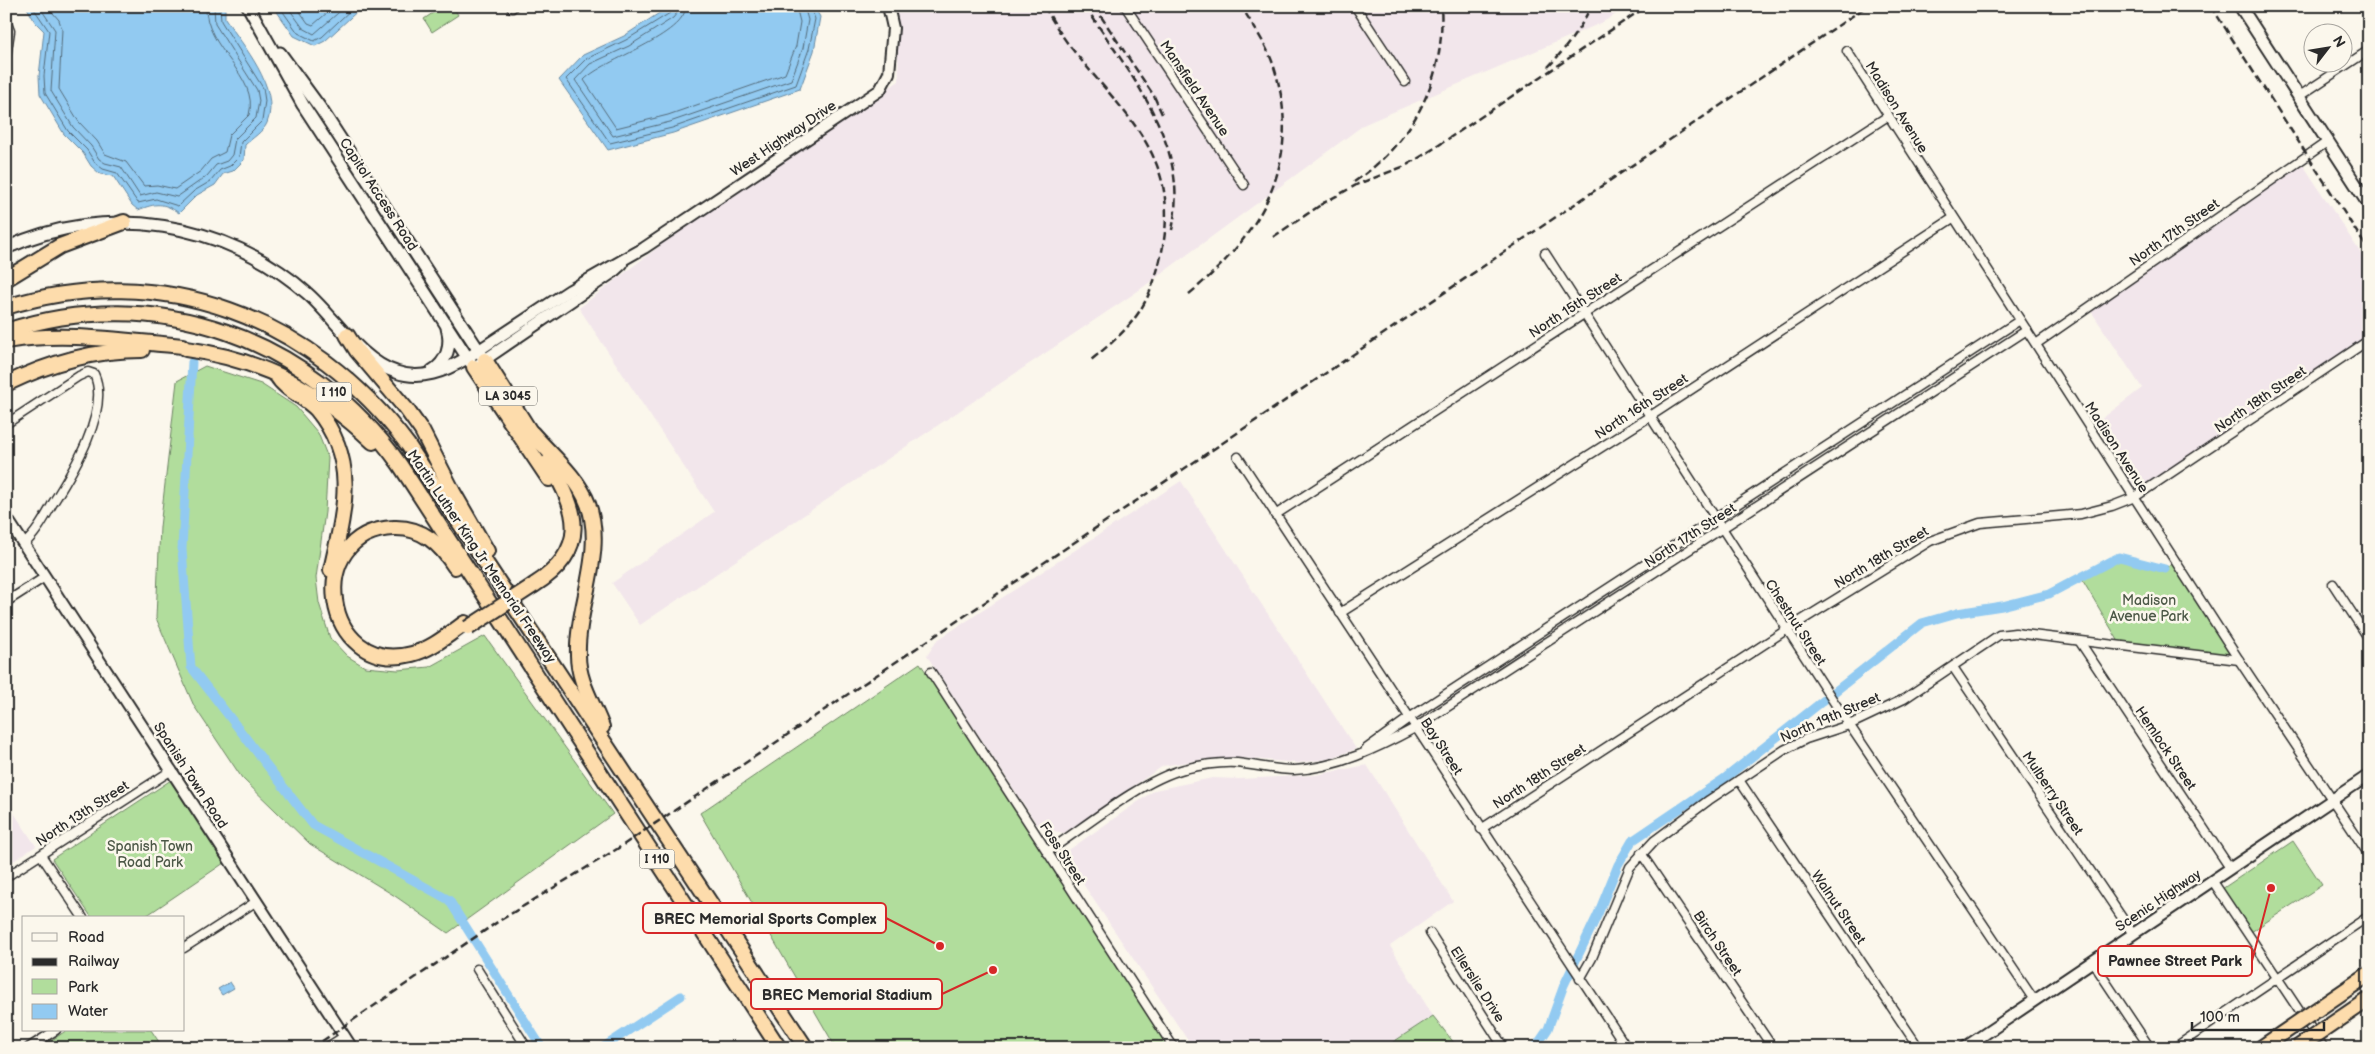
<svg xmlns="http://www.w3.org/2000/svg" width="2375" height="1054" viewBox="0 0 2375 1054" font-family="'Balsamiq Sans',sans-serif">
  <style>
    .built { fill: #f2e6eb }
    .green { fill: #b1dd9c; stroke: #6e8464 }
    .water { fill: #92caf1; stroke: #698aa2 }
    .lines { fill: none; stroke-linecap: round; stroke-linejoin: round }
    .shore { stroke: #546b7a; stroke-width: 1 }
    .canal { stroke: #92caf1; stroke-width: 9 }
    .minor-casing { stroke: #2b2b2b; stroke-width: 11 }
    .tertiary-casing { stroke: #2b2b2b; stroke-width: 14 }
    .secondary-casing { stroke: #2b2b2b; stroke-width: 15 }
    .motorway-casing { stroke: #2b2b2b; stroke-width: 18 }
    .minor { stroke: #fbf7ec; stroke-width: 8 }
    .tertiary { stroke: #fbf7ec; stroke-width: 10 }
    .secondary { stroke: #fbf7ec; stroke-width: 11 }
    .motorway { stroke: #fddcac; stroke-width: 14 }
    .rail { stroke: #2b2b2b; stroke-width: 2.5; stroke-dasharray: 8 4; stroke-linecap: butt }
    .motorway-bridge-casing { stroke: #2b2b2b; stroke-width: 18; stroke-linecap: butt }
    .motorway-bridge { stroke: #fddcac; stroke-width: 14 }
    .labels { text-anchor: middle; stroke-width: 5; stroke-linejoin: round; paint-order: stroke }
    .shield { fill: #fbf7ec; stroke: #696865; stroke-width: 1 }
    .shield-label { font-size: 12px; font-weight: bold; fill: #2b2b2b }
    .street-label { font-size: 14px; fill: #2b2b2b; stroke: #fbf7ec }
    .park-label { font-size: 14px; fill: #4c5847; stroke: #fbf7ec }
    .leader { fill: none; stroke: #d62828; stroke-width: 2 }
    .callout-dot { fill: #d62828; stroke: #fbf7ec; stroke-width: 2 }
    .callout { fill: #fbf7ec; stroke: #d62828; stroke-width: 2 }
    .callout-label { font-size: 15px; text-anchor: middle; font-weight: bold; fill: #2b2b2b }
  </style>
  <rect width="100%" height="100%" fill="#fbf7ec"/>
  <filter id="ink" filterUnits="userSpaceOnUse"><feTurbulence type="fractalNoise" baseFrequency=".02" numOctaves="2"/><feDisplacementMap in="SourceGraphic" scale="10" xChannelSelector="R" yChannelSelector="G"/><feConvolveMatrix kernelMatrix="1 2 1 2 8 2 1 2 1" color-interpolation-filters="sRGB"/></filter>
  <g filter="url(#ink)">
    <!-- built -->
    <g class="built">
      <path d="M896,6H1630L1601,23L1365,124L1135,293L640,625L612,583L714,512L579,308L670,238L899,81Z"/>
      <path d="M2300,160L2369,266V335L2137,491L2095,424L2142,388L2091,311Z"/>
      <path d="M1181,481L1356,749L1328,759L1298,763L1242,758L1205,759L1163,766L1064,833L1044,829L1038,826L927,656L936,641Z"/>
      <path d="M1367,765L1453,901L1390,946L1433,1016L1384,1048H1193L1063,854L1155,790L1212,778L1240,779L1315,775Z"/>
      <path d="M6,801L36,846L6,866Z"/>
    </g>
    <!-- green -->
    <g class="green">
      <path d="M443,6H453L458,15L432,32L424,19Z"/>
      <path d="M205,366L261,384L296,407L318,433L328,458L325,512L316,578L319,603L330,638L347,656L365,667L398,670L429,667L485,636L613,814L448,933L395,896L310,844L242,778L194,706L156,618L160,527L177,381Z"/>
      <path d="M2119,557L2165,569L2176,561L2239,660L2122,647L2080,576Z"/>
      <path d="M920,663L1170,1048H836L700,813Z"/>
      <path d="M171,780L224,863L143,918H92L52,859Z"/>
      <path d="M2293,841L2322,885L2248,934L2219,891Z"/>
      <path d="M1433,1016L1458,1048H1384Z"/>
      <path d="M67,1030H151L163,1048H40Z"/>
    </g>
    <!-- water -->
    <g class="water">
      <path d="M26,6H227L225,8V18C243,46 281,88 267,123C264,131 251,139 245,145L244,160L233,171L223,174L215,185L197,195L179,213C163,202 156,203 138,210L132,205L113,176L100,174L91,166L83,153L64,134L40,94L39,76L44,31L35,22Z"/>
      <path d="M273,6H363L325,41L315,46L294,36Z"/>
      <path d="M670,6H814L820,17L814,51L800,89L673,133L608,150L559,80L583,55L624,36Z"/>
      <path d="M230,982L234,988L222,995L218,989Z"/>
    </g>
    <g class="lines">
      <!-- shore -->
      <g class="shore">
        <path d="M32,6L49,31L44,76L45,93L68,131L87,150L95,163L103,169L117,173L138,203L156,199L178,206L194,191L211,181L220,170L230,166L239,157L241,142L262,121L265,101L263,88L221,21L220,6"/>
        <path d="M39,6L55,30L51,91L73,127L91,146L99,159L105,163L121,167L140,196L156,192L177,197L207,176L216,165L227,161L232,155L235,139L256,118L259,101L257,90L215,24L214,6"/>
        <path d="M47,6L59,20L62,29L59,89L79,122L97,141L105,154L126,162L144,186L157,185L175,189L201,171L211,159L225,152L229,135L249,115C260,76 204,48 206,6"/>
        <path d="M279,6L298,33L314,41L322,37L355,6"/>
        <path d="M287,6L303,28L314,34L346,6"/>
        <path d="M296,6L308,23L313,25L335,6"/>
        <path d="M672,6L670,13L626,40L586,59L566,79L610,143L672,128L796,85L809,49L815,19L810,6"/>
        <path d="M678,6L677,13L673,18L629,46L590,64L575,80L613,136L670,122L791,80L803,48L808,20L804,6"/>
        <path d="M686,6C685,36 604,59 584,80L616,128L668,115L785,74L796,46L800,22L796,6"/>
      </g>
      <!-- canal -->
      <g class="canal">
        <path d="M192,362L182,549L191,667L313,825L449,900L542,1048"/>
        <path d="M602,1048L681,996"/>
        <path d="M1535,1048L1548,1029L1564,985L1598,914L1618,865L1632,841L1725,778L1922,623L1957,613L2002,606L2049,594L2119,557L2165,569"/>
      </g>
      <!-- minor casing -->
      <g class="minor-casing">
        <g id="minor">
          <path d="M1125,6L1244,185"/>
          <path d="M1355,6L1405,82"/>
          <path d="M512,8L514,6"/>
          <path d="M6,21L10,31L6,57"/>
          <path d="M1847,51L2239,660L2369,855"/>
          <path d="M2298,97L2369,50"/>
          <path d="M1545,253L1834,702L2034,1000"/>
          <path d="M2036,344L2327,142"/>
          <path d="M6,424L79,376L88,372L94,374C111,410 72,473 53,503C45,517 36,534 24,544"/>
          <path d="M1238,457L1627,1048"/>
          <path d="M1275,515L1888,116"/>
          <path d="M2333,584L2369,639"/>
          <path d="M6,602L45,577"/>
          <path d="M1340,613L1649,417L1953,218"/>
          <path d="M2080,642L2230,868"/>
          <path d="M1953,667L2133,934"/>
          <path d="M931,672L1174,1048"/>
          <path d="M1366,749L1409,718L2020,320"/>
          <path d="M1739,780L1919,1048"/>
          <path d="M1481,829L1786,630L1930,541L1980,523L2081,514L2112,506L2135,497L2369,340"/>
          <path d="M1047,852C1086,826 1140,781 1184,769C1201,765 1219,762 1237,763C1256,765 1275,770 1294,770C1337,768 1378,748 1415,728L2027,330"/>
          <path d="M1641,853L1773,1048"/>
          <path d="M41,855L83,918"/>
          <path d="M6,877L172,770"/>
          <path d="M2212,880L2324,1048"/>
          <path d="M1430,933L1504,1048"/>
          <path d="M184,948L257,901"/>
          <path d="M2092,961L2150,1048"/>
          <path d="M477,969L527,1048"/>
          <path d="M1580,979L1592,958L1630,867L1654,841L1709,800L1784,750L1806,739L1849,725L1904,699L1999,635L2015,633L2239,660"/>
          <path d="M28,1048L56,1030"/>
          <path d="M326,1048L345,1036"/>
          <path d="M2174,1048L2369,916"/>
        </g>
      </g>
      <!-- tertiary casing -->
      <g class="tertiary-casing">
        <g id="tertiary">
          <path d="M467,358L570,290L644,248L880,90L889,73L893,28L888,6"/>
          <path d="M480,363L612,273L622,264"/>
          <path d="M6,517L352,1048"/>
          <path d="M1964,1048L2369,775"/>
        </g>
      </g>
      <!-- secondary casing -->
      <g class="secondary-casing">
        <g id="secondary">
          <path d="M248,6L303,105L471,363"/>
          <path d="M2240,6L2369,205"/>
          <path d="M280,53L321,109L485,360"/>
          <path d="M6,248C106,202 226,221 308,294C335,318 361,361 396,372C421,381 445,371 467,358"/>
          <path d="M432,371C447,362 452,345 447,328"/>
        </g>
      </g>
      <!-- motorway casing -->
      <g class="motorway-casing">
        <g id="motorway">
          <path d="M6,279L60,246L124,222"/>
          <path d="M6,307C162,259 312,317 408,445L806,1048"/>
          <path d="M6,331C157,282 309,337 400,465L779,1048"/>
          <path d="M347,335L357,351L407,410L422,431L453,492L487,551"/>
          <path d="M6,341C65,331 123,341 182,346L186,349C263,360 317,389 373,442"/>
          <path d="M485,360L536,441"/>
          <path d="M474,367L549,479"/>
          <path d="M277,376C285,390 305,397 317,410C359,461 344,512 331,570"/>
          <path d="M6,384C49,363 94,350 142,350"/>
          <path d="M532,433C551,455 578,477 588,504C606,551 576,608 578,655C578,681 593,703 602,727"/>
          <path d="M455,567C441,545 423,527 394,528C302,531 323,677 412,654C432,649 449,634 465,623"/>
          <path d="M534,585C590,550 579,509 548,462"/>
        </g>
      </g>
      <!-- minor -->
      <use href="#minor" class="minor"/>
      <!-- tertiary -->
      <use href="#tertiary" class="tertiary"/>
      <!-- secondary -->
      <use href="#secondary" class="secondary"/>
      <!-- motorway -->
      <use href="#motorway" class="motorway"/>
      <!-- rail -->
      <g class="rail">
        <path d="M1044,6C1053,21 1062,37 1073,50C1127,118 1183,158 1161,256C1149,308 1132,327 1091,360"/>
        <path d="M1085,6C1130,75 1193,146 1171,234"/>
        <path d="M1094,6L1154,96L1162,114"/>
        <path d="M2211,6L2369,251"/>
        <path d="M1548,67C1566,48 1580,30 1591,6"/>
        <path d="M1354,182C1413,142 1446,79 1441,6"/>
        <path d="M1320,205L1358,184L1405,166L1427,153L1647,6"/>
        <path d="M1273,237L1325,202"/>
        <path d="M1189,294C1262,234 1304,162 1274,67C1267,45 1253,26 1241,6"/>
        <path d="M312,1048L499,921L617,849L1230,438L1867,6"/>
      </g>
      <!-- motorway-bridge casing -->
      <g class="motorway-bridge-casing">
        <g id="motorway-bridge">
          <path d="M468,628L534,585"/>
          <path d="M2261,1048L2369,974"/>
          <path d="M2297,1048L2369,999"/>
        </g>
      </g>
      <!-- motorway-bridge -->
      <use href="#motorway-bridge" class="motorway-bridge"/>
    </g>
  </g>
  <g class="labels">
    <!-- shield labels -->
    <g class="shield">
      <rect x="316.5" y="382.5" width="35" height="19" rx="4"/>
      <rect x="479" y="386.5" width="58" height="19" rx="4"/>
      <rect x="639.5" y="849.5" width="35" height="19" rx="4"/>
    </g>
    <g class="shield-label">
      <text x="334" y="396">I 110</text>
      <text x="508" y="400">LA 3045</text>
      <text x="657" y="863">I 110</text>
    </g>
    <!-- street labels -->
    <g class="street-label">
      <text transform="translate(1195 88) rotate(56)" y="5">Mansfield Avenue</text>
      <text transform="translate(1897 107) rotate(58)" y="5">Madison Avenue</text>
      <text transform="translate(783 138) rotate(-34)" y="5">West Highway Drive</text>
      <text transform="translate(379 194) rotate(57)" y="5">Capitol Access Road</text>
      <text transform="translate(2174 232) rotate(-35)" y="5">North 17th Street</text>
      <text transform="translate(1575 305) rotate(-33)" y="5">North 15th Street</text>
      <text transform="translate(2260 399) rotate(-34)" y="5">North 18th Street</text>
      <text transform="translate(1641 406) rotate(-33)" y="5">North 16th Street</text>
      <text transform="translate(2117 447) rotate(57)" y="5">Madison Avenue</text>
      <text transform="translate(1690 535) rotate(-33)" y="5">North 17th Street</text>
      <text transform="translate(482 556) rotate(56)" y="5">Martin Luther King Jr Memorial Freeway</text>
      <text transform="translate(1881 557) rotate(-31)" y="5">North 18th Street</text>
      <text transform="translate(1796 622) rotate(57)" y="5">Chestnut Street</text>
      <text transform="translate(1830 717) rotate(-23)" y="5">North 19th Street</text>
      <text transform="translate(1442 746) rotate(57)" y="5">Bay Street</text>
      <text transform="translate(2166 748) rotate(56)" y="5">Hemlock Street</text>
      <text transform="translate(191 775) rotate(57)" y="5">Spanish Town Road</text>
      <text transform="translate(1539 776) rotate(-33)" y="5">North 18th Street</text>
      <text transform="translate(2053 793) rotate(56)" y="5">Mulberry Street</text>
      <text transform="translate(82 813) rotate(-33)" y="5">North 13th Street</text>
      <text transform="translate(1063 853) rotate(57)" y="5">Foss Street</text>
      <text transform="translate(2158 900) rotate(-34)" y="5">Scenic Highway</text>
      <text transform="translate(1839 907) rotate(56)" y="5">Walnut Street</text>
      <text transform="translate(1718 943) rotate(56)" y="5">Birch Street</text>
      <text transform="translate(1478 984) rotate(57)" y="5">Ellerslie Drive</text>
    </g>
    <!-- park labels -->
    <g class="park-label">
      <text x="2149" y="605">Madison<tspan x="2149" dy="16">Avenue Park</tspan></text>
      <text x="150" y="851">Spanish Town<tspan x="150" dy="16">Road Park</tspan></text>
    </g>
  </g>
  <!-- callouts -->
  <path class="leader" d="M940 946L886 918M2271 888L2252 961M993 970L942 994"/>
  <g class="callout-dot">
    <circle cx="940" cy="946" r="5"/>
    <circle cx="2271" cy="888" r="5"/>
    <circle cx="993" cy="970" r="5"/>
  </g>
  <g class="callout">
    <rect x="643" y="903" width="243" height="30" rx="5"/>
    <rect x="2098" y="946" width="154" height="30" rx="5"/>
    <rect x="751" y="979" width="191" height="30" rx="5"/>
  </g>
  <g class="callout-label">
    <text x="765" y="924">BREC Memorial Sports Complex</text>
    <text x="2175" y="966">Pawnee Street Park</text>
    <text x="847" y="1000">BREC Memorial Stadium</text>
  </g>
  <!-- margin -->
  <rect width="2375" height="1054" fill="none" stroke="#fbf7ec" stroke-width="25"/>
  <rect x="12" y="12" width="2350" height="1029" fill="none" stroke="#2b2b2b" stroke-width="2" filter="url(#ink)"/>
  <!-- legend -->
  <rect x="22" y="916" width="162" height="115" fill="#fbf7ec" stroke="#a8a59f"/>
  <rect x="32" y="933" width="25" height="8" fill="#fbf7ec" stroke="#a8a59f"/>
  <text x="68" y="942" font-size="15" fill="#2b2b2b">Road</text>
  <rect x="32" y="958" width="25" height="8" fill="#2b2b2b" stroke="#a8a59f"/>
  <text x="68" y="966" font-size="15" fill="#2b2b2b">Railway</text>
  <rect x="32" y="979" width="25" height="15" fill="#b1dd9c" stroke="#a8a59f"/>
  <text x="68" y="992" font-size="15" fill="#2b2b2b">Park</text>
  <rect x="32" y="1004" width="25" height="15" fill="#92caf1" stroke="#a8a59f"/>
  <text x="68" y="1016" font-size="15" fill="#2b2b2b">Water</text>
  <!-- north arrow -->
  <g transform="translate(2328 48) rotate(59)"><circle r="24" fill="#fbf7ec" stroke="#a8a59f"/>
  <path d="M0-4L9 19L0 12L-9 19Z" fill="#2b2b2b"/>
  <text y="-8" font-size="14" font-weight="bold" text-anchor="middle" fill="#2b2b2b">N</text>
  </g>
  <!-- scale -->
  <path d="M2192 1022v8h132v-8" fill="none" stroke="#2b2b2b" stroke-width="2.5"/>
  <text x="2200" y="1022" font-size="15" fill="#2b2b2b" stroke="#fbf7ec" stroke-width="4" paint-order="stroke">100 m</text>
</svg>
